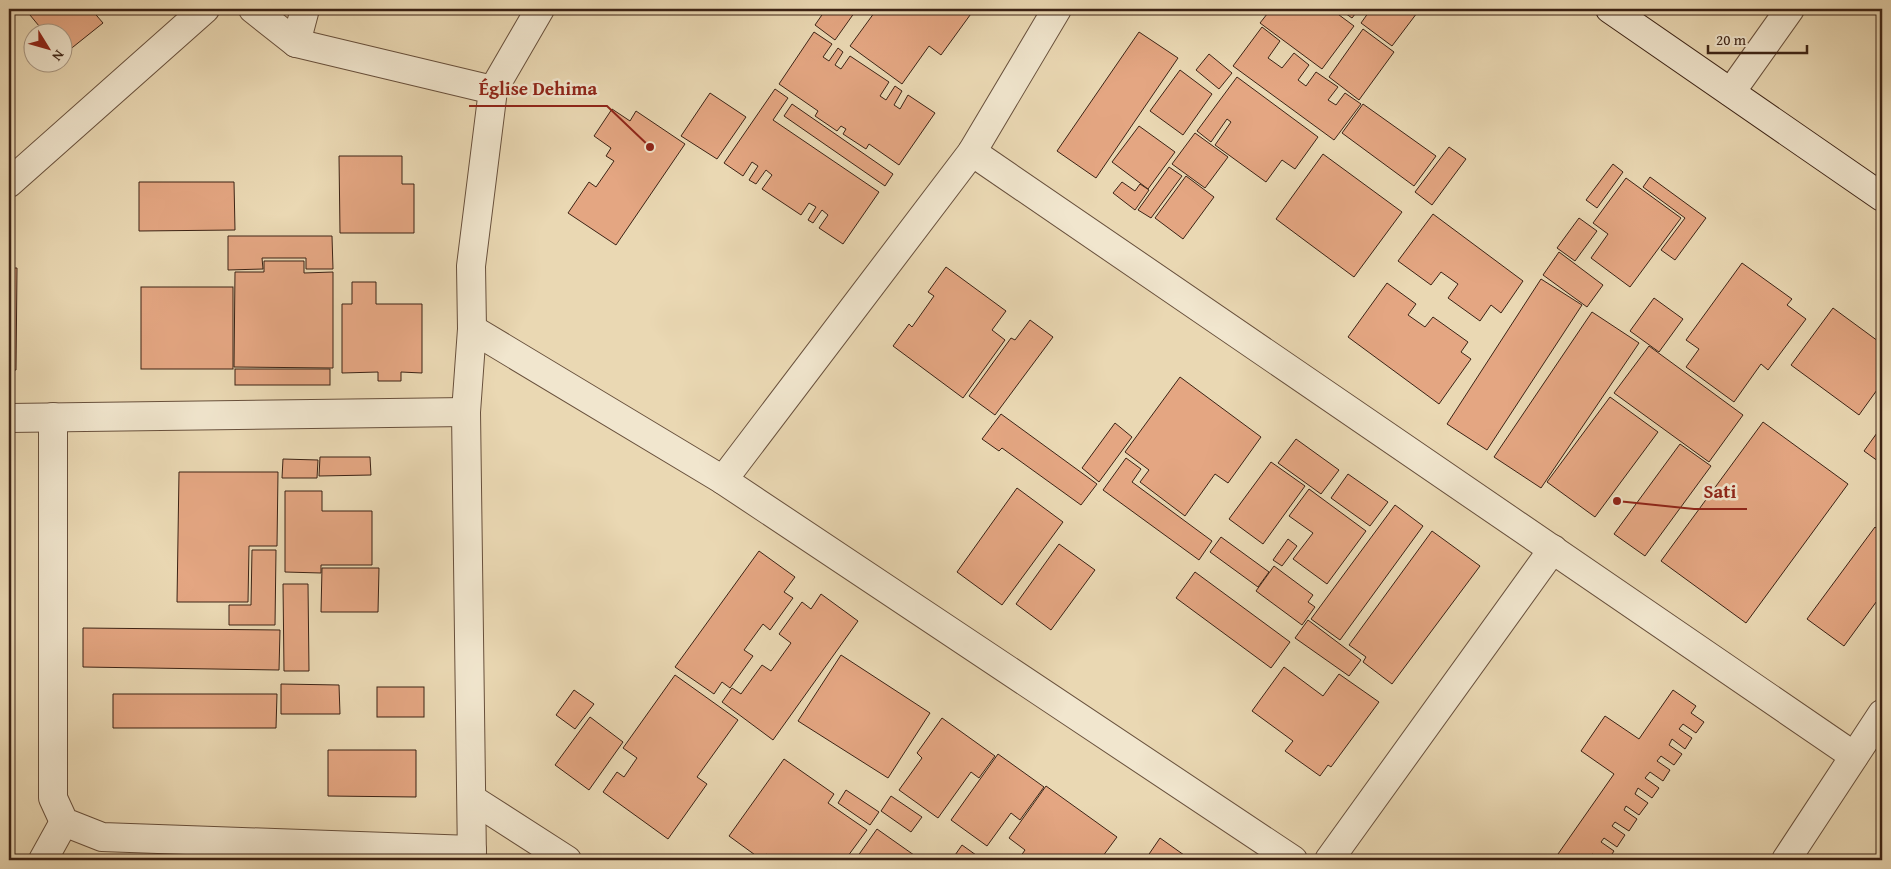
<svg xmlns="http://www.w3.org/2000/svg" width="1891" height="869" viewBox="0 0 1891 869" font-family="'Gentium Book Plus',serif">
  <style>
    .building { fill: #e4a682; stroke: #3c2315 }
    .lines { fill: none; stroke-linecap: round; stroke-linejoin: round }
    .street-casing { stroke: #68503c; stroke-width: 30 }
    .secondary-casing { stroke: #3c2315; stroke-width: 30 }
    .street { stroke: #f1e6ce; stroke-width: 28 }
    .secondary { stroke: #f1e6ce; stroke-width: 28 }
    .leader { fill: none; stroke: #8f2418; stroke-width: 2 }
    .callout-dot { fill: #8f2418; stroke: #f1e6ce; stroke-width: 2 }
    .callout-label { font-size: 19px; text-anchor: middle; font-weight: bold; fill: #8f2418; stroke: #f1e6ce; stroke-width: 5; stroke-linejoin: round; paint-order: stroke }
  </style>
  <rect width="100%" height="100%" fill="#ead8b3"/>
  <filter id="stains"><feTurbulence type="fractalNoise" baseFrequency=".004" numOctaves="4"/><feColorMatrix values="0 0 0 0 .2 0 0 0 0 .09 0 0 0 0 .02 0 0 0 .5 -.17"/></filter>
  <radialGradient id="worn" r=".72"><stop offset=".6" stop-color="#630" stop-opacity="0"/><stop offset="1" stop-color="#630" stop-opacity=".3"/></radialGradient>
  <!-- building -->
  <g class="building">
    <path d="M25,9H91L103,23L63,55L62,32H44Z"/>
    <path d="M826,9H857L835,40L815,25Z"/>
    <path d="M877,9H969L973,11L941,55L929,46L902,84L850,46Z"/>
    <path d="M1271,9H1331L1354,26L1322,69L1260,23Z"/>
    <path d="M1339,9H1359L1352,18Z"/>
    <path d="M1371,9H1420L1392,46L1361,23Z"/>
    <path d="M1262,27L1280,41L1268,58L1282,68L1294,53L1309,65L1298,80L1306,86L1316,72L1338,87L1328,100L1336,105L1345,93L1361,104L1334,140L1233,66Z"/>
    <path d="M1363,29L1394,52L1359,100L1329,77Z"/>
    <path d="M814,32L832,44L823,57L829,61L838,48L843,52L835,65L841,69L850,56L889,82L880,96L886,100L895,86L902,91L894,105L900,109L908,95L935,113L899,165L869,144L866,149L843,134L846,129L841,126L837,131L815,116L818,111L779,84Z"/>
    <path d="M1139,32L1178,58L1096,178L1057,151Z"/>
    <path d="M1209,54L1232,73L1219,89L1196,70Z"/>
    <path d="M1180,70L1212,94L1183,135L1150,111Z"/>
    <path d="M1237,77L1318,137L1295,169L1282,160L1266,182L1215,145L1231,122L1227,119L1211,142L1197,131Z"/>
    <path d="M775,89L788,98L773,120L879,192L843,244L819,228L828,215L822,210L813,223L808,220L816,207L809,203L801,215L762,189L772,175L766,170L756,184L749,180L758,166L752,162L743,176L724,163Z"/>
    <path d="M710,93L746,117L717,159L681,136Z"/>
    <path d="M792,104L893,174L885,186L784,116Z"/>
    <path d="M1363,104L1436,156L1414,186L1342,133Z"/>
    <path d="M612,109L630,121L636,111L685,144L616,245L568,213L589,182L596,187L614,161L606,156L611,148L594,136Z"/>
    <path d="M1139,126L1175,152L1148,189L1112,162Z"/>
    <path d="M1195,133L1228,157L1205,188L1172,164Z"/>
    <path d="M1449,147L1466,159L1432,205L1415,192Z"/>
    <path d="M1323,154L1402,212L1354,277L1276,219Z"/>
    <path d="M339,156H402V184H414V233H340Z"/>
    <path d="M1613,164L1623,172L1597,208L1586,200Z"/>
    <path d="M1169,167L1182,176L1151,218L1138,210Z"/>
    <path d="M1186,176L1214,197L1183,239L1155,218Z"/>
    <path d="M1650,177L1706,218L1675,260L1661,250L1685,218L1643,187Z"/>
    <path d="M1626,178L1681,218L1630,287L1591,258L1608,234L1593,223Z"/>
    <path d="M139,182H234L235,230L139,231Z"/>
    <path d="M1122,182L1135,191L1140,184L1149,190L1135,210L1113,193Z"/>
    <path d="M1433,214L1523,281L1501,313L1491,305L1480,321L1448,298L1458,284L1441,272L1431,285L1398,261Z"/>
    <path d="M1579,218L1597,231L1575,261L1557,248Z"/>
    <path d="M228,236H332L333,269H306V258H262L263,269L228,270Z"/>
    <path d="M1559,252L1603,285L1587,307L1543,275Z"/>
    <path d="M264,261H304V273L333,272V368L234,367L235,272H264Z"/>
    <path d="M1742,263L1792,299L1787,305L1806,319L1768,370L1761,364L1734,402L1686,367L1699,349L1686,340Z"/>
    <path d="M946,267L1006,311L992,330L1005,340L963,398L893,346L909,324L912,327L934,296L928,292Z"/>
    <path d="M9,268H17L16,370H9Z"/>
    <path d="M1541,279L1582,305L1487,450L1447,424Z"/>
    <path d="M352,282H376V304H422V373L401,372V381H378V372L342,373V304H352Z"/>
    <path d="M1387,283L1416,304L1408,315L1425,327L1433,317L1468,342L1461,352L1471,359L1439,404L1348,337Z"/>
    <rect x="141" y="287" width="92" height="82"/>
    <path d="M1654,298L1683,319L1659,352L1630,331Z"/>
    <path d="M1833,308L1882,344V383L1859,415L1791,365Z"/>
    <path d="M1592,312L1639,343L1541,488L1494,457Z"/>
    <path d="M1030,320L1053,337L995,415L969,396L1011,338L1015,340Z"/>
    <path d="M1649,346L1743,415L1709,462L1614,393Z"/>
    <rect x="235" y="369" width="95" height="16"/>
    <path d="M1180,377L1261,437L1228,483L1215,474L1185,516L1140,482L1149,470L1125,452Z"/>
    <path d="M1610,397L1658,432L1595,517L1547,482Z"/>
    <path d="M1001,414L1097,484L1081,505L1002,448L999,451L982,439Z"/>
    <path d="M1763,422L1848,484L1746,623L1661,561Z"/>
    <path d="M1115,423L1132,437L1099,482L1082,468Z"/>
    <path d="M1882,426V464L1864,451Z"/>
    <path d="M1296,439L1339,470L1321,494L1278,463Z"/>
    <path d="M1680,444L1711,466L1645,556L1614,534Z"/>
    <path d="M320,457H370L371,475L319,476Z"/>
    <path d="M1126,458L1141,469L1132,482L1212,541L1199,560L1103,490Z"/>
    <path d="M283,459L318,460L317,478H282Z"/>
    <path d="M1271,462L1305,486L1263,544L1229,519Z"/>
    <path d="M179,472H278L277,546H249L248,602H177Z"/>
    <path d="M1348,474L1388,502L1370,526L1331,498Z"/>
    <path d="M1017,488L1063,522L1002,605L957,572Z"/>
    <path d="M1309,489L1366,531L1327,584L1293,559L1313,533L1289,516Z"/>
    <path d="M285,491H322V511H372V565H321V573L285,572Z"/>
    <path d="M1395,505L1423,526L1340,640L1311,619Z"/>
    <path d="M1875,527L1882,533V594L1844,646L1807,619Z"/>
    <path d="M1432,531L1480,566L1392,684L1363,662L1366,657L1349,645Z"/>
    <path d="M1221,537L1269,572L1258,587L1210,552Z"/>
    <path d="M1288,539L1297,546L1282,566L1273,560Z"/>
    <path d="M1059,544L1095,570L1051,630L1016,604Z"/>
    <path d="M252,550H276L275,625H229V605H251Z"/>
    <path d="M759,551L795,577L784,592L793,598L770,630L763,624L744,650L753,656L730,688L722,682L714,694L675,667Z"/>
    <path d="M1274,566L1313,595L1308,602L1315,607L1302,625L1256,591Z"/>
    <path d="M322,568H379L378,612H321Z"/>
    <path d="M1195,572L1290,642L1271,668L1176,598Z"/>
    <path d="M283,584H308L309,671H284Z"/>
    <path d="M821,594L858,621L773,740L722,702L732,688L741,694L762,665L771,671L791,643L779,634L802,602L811,609Z"/>
    <path d="M1308,620L1361,660L1349,676L1295,638Z"/>
    <path d="M83,628L280,630L279,670L83,667Z"/>
    <path d="M9,653H13L12,733L9,732Z"/>
    <path d="M841,655L930,713L888,778L798,721Z"/>
    <path d="M1284,667L1323,696L1339,674L1379,702L1331,767L1328,765L1320,776L1285,751L1293,741L1252,711Z"/>
    <path d="M675,675L738,720L697,777L707,784L668,839L603,792L617,772L624,777L637,758L623,748Z"/>
    <path d="M281,684L339,685L340,714H281Z"/>
    <rect x="377" y="687" width="47" height="30"/>
    <path d="M574,690L594,704L575,729L556,715Z"/>
    <path d="M1673,690L1696,706L1691,713L1704,722L1696,733L1683,724L1679,729L1692,738L1685,749L1672,739L1669,745L1682,754L1674,765L1661,756L1657,761L1670,770L1663,781L1650,772L1645,778L1659,788L1652,798L1638,788L1635,794L1648,803L1639,815L1626,806L1624,810L1637,819L1629,831L1615,822L1612,826L1625,835L1617,847L1604,838L1601,842L1614,851L1608,860H1602L1592,854L1589,859L1592,860H1567L1558,854L1614,774L1581,751L1605,716L1639,739Z"/>
    <path d="M113,694H277L276,728H113Z"/>
    <path d="M590,717L623,742L589,790L555,765Z"/>
    <path d="M942,718L995,756L979,778L971,772L938,818L899,790L922,758L917,753Z"/>
    <path d="M9,743H12L10,778H9Z"/>
    <path d="M328,750H416V797L328,796Z"/>
    <path d="M998,754L1044,787L1020,820L1011,813L987,846L951,820Z"/>
    <path d="M784,759L834,794L828,803L867,830L845,860H774L766,854L762,860L729,836Z"/>
    <path d="M1046,786L1117,837L1100,860H1018L1025,850L1009,838Z"/>
    <path d="M846,790L879,812L870,825L838,803Z"/>
    <path d="M891,796L922,817L911,832L881,811Z"/>
    <path d="M877,829L921,860H855Z"/>
    <path d="M1160,838L1191,860H1145Z"/>
    <path d="M962,845L983,860H956L953,858Z"/>
  </g>
  <g class="lines">
    <!-- street casing -->
    <g class="street-casing">
      <g id="street">
        <path d="M253,9L296,43L493,90"/>
        <path d="M296,43L305,9"/>
        <path d="M1731,92L1790,9"/>
        <path d="M972,152L1854,756"/>
        <path d="M9,183L205,9"/>
        <path d="M472,329L723,480L1293,860"/>
        <path d="M53,417V798L64,822L102,837L472,850"/>
        <path d="M9,418L466,412"/>
        <path d="M723,480L972,152L1057,9"/>
        <path d="M472,799L567,860"/>
        <path d="M43,860L64,822"/>
        <path d="M472,860L466,412L472,329L471,266L493,90L540,9"/>
        <path d="M1329,860L1553,549"/>
        <path d="M1786,860L1882,714"/>
      </g>
    </g>
    <!-- secondary casing -->
    <g class="secondary-casing">
      <path id="secondary" d="M1610,9L1882,197"/>
    </g>
    <!-- street -->
    <use href="#street" class="street"/>
    <!-- secondary -->
    <use href="#secondary" class="secondary"/>
  </g>
  <!-- callouts -->
  <path class="leader" d="M650 147L607 106H469M1617 501L1694 509H1747"/>
  <g class="callout-dot">
    <circle cx="650" cy="147" r="5"/>
    <circle cx="1617" cy="501" r="5"/>
  </g>
  <g class="callout-label">
    <text x="538" y="95">Église Dehima</text>
    <text x="1720" y="498">Sati</text>
  </g>
  <!-- margin -->
  <rect width="1891" height="869" fill="none" stroke="#ead8b3" stroke-width="30"/>
  <rect x="10" y="10" width="1871" height="849" fill="none" stroke="#3c2315" stroke-width="2.5"/>
  <rect x="15" y="15" width="1861" height="839" fill="none" stroke="#3c2315"/>
  <!-- north arrow -->
  <g transform="translate(48 48) rotate(127)"><circle r="24" fill="#f1e6ce" stroke="#a99884"/>
  <path d="M0-4L9 19L0 12L-9 19Z" fill="#8f2418"/>
  <text y="-8" font-size="14" font-weight="bold" text-anchor="middle" fill="#3c2315">N</text>
  </g>
  <!-- scale -->
  <path d="M1708 45v8h99v-8" fill="none" stroke="#3c2315" stroke-width="2.5"/>
  <text x="1716" y="45" font-size="15" fill="#3c2315" stroke="#f1e6ce" stroke-width="4" paint-order="stroke">20 m</text>
  <rect width="100%" height="100%" filter="url(#stains)"/>
  <rect width="100%" height="100%" fill="url(#worn)"/>
</svg>
